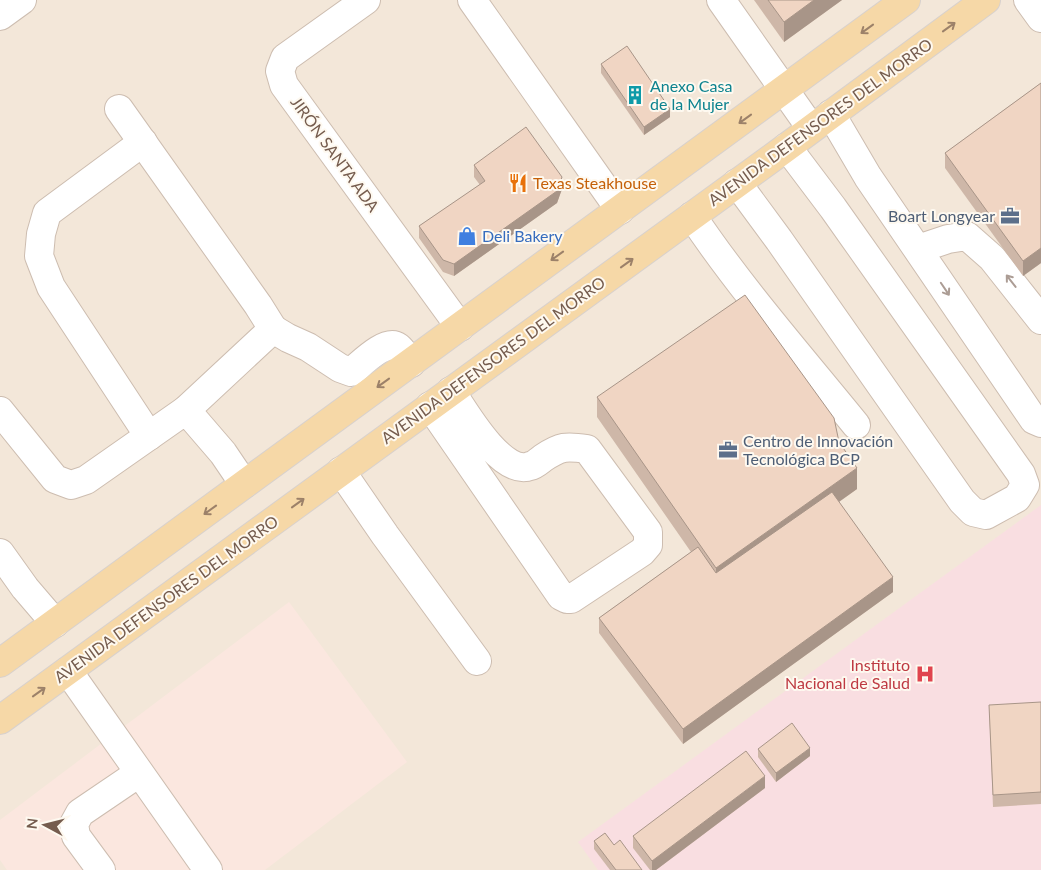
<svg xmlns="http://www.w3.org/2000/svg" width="1041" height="870" viewBox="0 0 1041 870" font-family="Lato,sans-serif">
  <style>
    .residential { fill: #f3e7d9 }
    .commercial { fill: #fbe7df }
    .medical { fill: #f9dee1 }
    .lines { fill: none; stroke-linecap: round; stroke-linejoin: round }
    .minor-casing { stroke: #cdbdb0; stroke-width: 30 }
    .major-casing { stroke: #d8d1cd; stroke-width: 30 }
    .minor { stroke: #fff; stroke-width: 28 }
    .major { stroke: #f6d8a7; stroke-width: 28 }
    .wall { fill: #ceb7a8 }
    .shaded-wall { fill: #a89588 }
    .building { fill: #f0d5c3; stroke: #a89588 }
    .oneway { stroke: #9c8169 }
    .oneway2 { stroke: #ac9d95 }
    .labels { text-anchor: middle; stroke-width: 4; stroke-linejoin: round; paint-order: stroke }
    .culture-label { font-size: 16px; fill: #0d838f; stroke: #fef9f0; text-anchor: start }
    .street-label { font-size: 16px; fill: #755c4e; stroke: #fef9f0 }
    .food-label { font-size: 16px; fill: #c56008; stroke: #fef9f0; text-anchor: start }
    .service-label { font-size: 16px; fill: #4e5e75; stroke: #fef9f0; text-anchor: end }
    .shop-label { font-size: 16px; fill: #366cbe; stroke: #fef9f0; text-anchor: start }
    .health-label { font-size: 16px; fill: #be3a42; stroke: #fef9f0; text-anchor: end }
  </style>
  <rect width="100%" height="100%" fill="#fcf5ea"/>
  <!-- residential -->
  <rect class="residential" x="0" y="0" width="1041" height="870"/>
  <!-- commercial -->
  <path class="commercial" d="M289,602L407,762L265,870H7L0,860V820Z"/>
  <!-- medical -->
  <path class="medical" d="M1041,505V870H598L578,842Z"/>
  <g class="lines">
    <!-- minor casing -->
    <g class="minor-casing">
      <g id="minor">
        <path d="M366,0L285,58L280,71L284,85L460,327"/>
        <path d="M472,0L620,210"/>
        <path d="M721,0L811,128"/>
        <path d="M1028,0L1041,18"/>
        <path d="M0,16L22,0"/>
        <path d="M119,109L258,305L273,329L186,410"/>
        <path d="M831,114L868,177L1034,420L1041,423"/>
        <path d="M143,142L47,213L41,234L39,256L51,287L149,436"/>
        <path d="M737,183L779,240L962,501L973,512L986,515L1017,498L1025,485L1021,474L833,208L787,147"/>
        <path d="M692,216C741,289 800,356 856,425"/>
        <path d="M918,249L948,239L967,236L992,258L1041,320"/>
        <path d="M273,329L288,338L308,347L340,368L351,372C361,364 386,338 398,347C403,351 407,358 411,363"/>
        <path d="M430,406L561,596L567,599H571L642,552L648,545V532L587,449C566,446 561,446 543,458C539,461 535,465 530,466C502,477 464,411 451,391"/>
        <path d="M0,411L55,479L71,485L86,480L186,410L223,453L244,484"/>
        <path d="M341,471L385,535L477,661"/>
        <path d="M0,553L25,588L55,623"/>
        <path d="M68,671L208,870"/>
        <path d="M101,870L76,836L74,824L80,813L139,773"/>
      </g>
    </g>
    <!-- major casing -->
    <g class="major-casing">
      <g id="major">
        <path d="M0,663L906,0"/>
        <path d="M0,720L787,147L986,0"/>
      </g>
    </g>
    <!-- minor -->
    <use href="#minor" class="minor"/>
    <!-- major -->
    <use href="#major" class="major"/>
  </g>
  <!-- wall -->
  <g class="wall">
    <path d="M754,0H842L784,42Z"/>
    <path d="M601,64L670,117L644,135L601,73Z"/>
    <path d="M1041,83V263L1023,276L945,168V153Z"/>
    <path d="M474,165L562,189L557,203L454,276L443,272L419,238V226L480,185L474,177Z"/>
    <path d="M597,397L839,442L857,489L839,502L893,592L683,744L599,633V618L691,552L597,417Z"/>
    <path d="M989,705L1041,711V804L993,807Z"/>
    <path d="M758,749L810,756L776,782L758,757Z"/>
    <path d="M765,788L656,870H650L633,848V836Z"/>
    <path d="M594,841L614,845L642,870H610L594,849Z"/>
  </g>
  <!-- shaded-wall -->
  <g class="shaded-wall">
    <path d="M814,0H842L784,42V22Z"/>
    <path d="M670,109V117L644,135V127Z"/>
    <path d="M562,177V189L557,203L454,276V264Z"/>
    <path d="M1041,248V263L1023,276V261Z"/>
    <path d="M857,468V489L716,589V568Z"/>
    <path d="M893,577V592L683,744V729Z"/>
    <path d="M810,748V756L776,782V773Z"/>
    <path d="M765,776V788L656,870H652V861Z"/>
  </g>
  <!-- building -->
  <g class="building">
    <path d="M768,0H814L784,22Z"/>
    <path d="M627,46L670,109L644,127L601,64Z"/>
    <path d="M1041,83V248L1023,261L945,153Z"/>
    <path d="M526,127L562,177L557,191L454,264L443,260L419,226L485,181L474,165Z"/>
    <path d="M745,295L834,418L839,442L857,468L716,568L597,397Z"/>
    <path d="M832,492L893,577L683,729L599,618L698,547L716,573Z"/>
    <path d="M1041,702V792L993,795L989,705Z"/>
    <path d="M792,723L810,748L776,773L758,749Z"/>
    <path d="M746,751L765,776L652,861L633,836Z"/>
    <path d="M605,833L614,845L620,840L642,870H616L594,841Z"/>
  </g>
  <!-- one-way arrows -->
  <defs><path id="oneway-shaft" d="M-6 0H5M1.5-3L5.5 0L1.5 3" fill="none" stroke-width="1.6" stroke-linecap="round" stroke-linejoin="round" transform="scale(1.25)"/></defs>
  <g class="oneway">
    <use href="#oneway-shaft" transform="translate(949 27) rotate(-36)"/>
    <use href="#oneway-shaft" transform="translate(867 29) rotate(144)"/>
    <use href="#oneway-shaft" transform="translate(745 119) rotate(144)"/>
    <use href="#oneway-shaft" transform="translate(557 256) rotate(144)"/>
    <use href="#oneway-shaft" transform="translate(627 263) rotate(-36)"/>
    <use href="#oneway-shaft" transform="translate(383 383) rotate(144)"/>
    <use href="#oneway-shaft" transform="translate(298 503) rotate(-36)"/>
    <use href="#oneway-shaft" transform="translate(210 510) rotate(144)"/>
    <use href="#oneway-shaft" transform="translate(39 692) rotate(-36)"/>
  </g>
  <g class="oneway2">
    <use href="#oneway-shaft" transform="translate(1011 281) rotate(-128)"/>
    <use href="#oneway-shaft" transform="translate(945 289) rotate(56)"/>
  </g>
  <!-- icons -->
  <defs>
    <g id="building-bare" transform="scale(1.5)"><path d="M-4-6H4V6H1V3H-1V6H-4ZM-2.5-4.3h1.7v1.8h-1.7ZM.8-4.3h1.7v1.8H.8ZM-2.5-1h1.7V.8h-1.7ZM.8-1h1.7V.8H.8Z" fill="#0f9aa8" stroke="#fef9f0" stroke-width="2.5" paint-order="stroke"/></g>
    <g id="restaurant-bare" transform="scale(1.5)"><path d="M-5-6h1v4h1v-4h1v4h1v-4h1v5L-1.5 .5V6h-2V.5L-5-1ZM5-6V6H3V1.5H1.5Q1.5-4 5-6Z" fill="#e8710a" stroke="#fef9f0" stroke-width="2.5" paint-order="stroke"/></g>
    <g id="office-bare" transform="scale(1.5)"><path d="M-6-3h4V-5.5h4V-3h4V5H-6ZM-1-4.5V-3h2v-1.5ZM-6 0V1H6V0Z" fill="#5c6f8a" stroke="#fef9f0" stroke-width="2.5" paint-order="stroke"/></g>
    <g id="shop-bare" transform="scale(1.5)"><path d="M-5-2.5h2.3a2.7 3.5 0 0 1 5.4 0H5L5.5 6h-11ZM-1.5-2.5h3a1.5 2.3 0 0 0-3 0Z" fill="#3f7fe0" stroke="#fef9f0" stroke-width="2.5" paint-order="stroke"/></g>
    <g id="hospital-bare" transform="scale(1.5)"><path d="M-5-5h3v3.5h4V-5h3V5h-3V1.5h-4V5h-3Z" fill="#e0444e" stroke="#fef9f0" stroke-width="2.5" paint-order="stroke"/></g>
  </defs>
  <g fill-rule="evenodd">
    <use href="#building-bare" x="635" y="95"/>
    <use href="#restaurant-bare" x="518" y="183"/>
    <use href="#office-bare" x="1010" y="216"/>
    <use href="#shop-bare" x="467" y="236"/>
    <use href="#office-bare" x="728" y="450"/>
    <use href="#hospital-bare" x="925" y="674"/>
  </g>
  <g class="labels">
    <!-- culture labels -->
    <g class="culture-label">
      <text x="650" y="92">Anexo Casa<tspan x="650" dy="18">de la Mujer</tspan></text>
    </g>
    <!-- street labels -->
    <g class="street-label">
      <text transform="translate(820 122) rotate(-36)" y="6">AVENIDA DEFENSORES DEL MORRO</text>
      <text transform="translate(335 154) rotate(54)" y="6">JIRÓN SANTA ADA</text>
      <text transform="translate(493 360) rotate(-36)" y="6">AVENIDA DEFENSORES DEL MORRO</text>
      <text transform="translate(166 599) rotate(-36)" y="6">AVENIDA DEFENSORES DEL MORRO</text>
    </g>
    <!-- food labels -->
    <g class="food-label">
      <text x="533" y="189">Texas Steakhouse</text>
    </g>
    <!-- service labels -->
    <g class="service-label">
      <text x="995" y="222">Boart Longyear</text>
      <text x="743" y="447" text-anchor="start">Centro de Innovación<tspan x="743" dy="18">Tecnológica BCP</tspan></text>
    </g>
    <!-- shop labels -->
    <g class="shop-label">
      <text x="482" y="242">Deli Bakery</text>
    </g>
    <!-- health labels -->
    <g class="health-label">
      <text x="910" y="671">Instituto<tspan x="910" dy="18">Nacional de Salud</tspan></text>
    </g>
  </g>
  <!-- north arrow -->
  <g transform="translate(45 825) rotate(277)" stroke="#fef9f0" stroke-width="4" paint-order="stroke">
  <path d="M0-4L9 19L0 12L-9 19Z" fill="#755c4e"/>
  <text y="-8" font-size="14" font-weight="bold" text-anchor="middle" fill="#755c4e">N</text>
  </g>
</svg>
